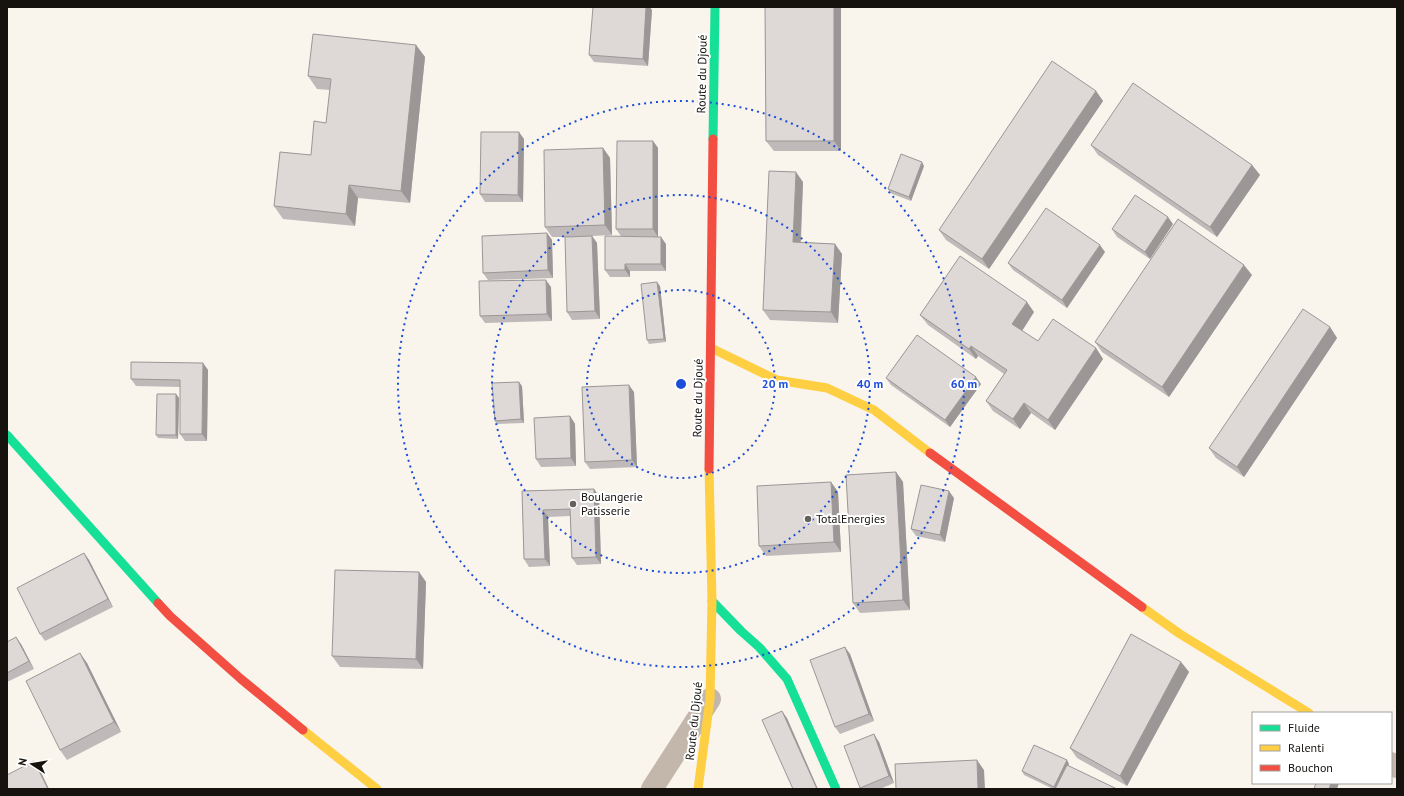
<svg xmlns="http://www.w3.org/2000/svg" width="1404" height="796" font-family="'PT Sans',sans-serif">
<rect width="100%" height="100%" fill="#f9f4ec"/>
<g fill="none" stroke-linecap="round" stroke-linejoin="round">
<path stroke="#c3b7ab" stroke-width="22" d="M 1391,763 L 1397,767
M 652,789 L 710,699"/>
<path stroke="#16e098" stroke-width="9" d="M 713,139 L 715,7
M 7,435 L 158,603
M 712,601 L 741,631 L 759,647 L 787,679 L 836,789"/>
<path stroke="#ffcf43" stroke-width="9" d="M 711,348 L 777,380 L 827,388 L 874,410 L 930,453
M 1142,607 L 1180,634 L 1309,713
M 303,730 L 377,789
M 698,789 L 710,699 L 712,601 L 709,469"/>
<path stroke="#f24e42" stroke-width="9" d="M 930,453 L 1142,607
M 709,469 L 713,139
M 158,603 L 170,616 L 241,679 L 303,730"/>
</g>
<path fill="#bfbab9" d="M 765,7 L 841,151 L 774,151 L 766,141 Z
M 652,10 L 648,66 L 594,62 L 589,55 Z
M 416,45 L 425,57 L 410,203 L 358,198 L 355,226 L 283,219 L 274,206 L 311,155 L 326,123 L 330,90 L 317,89 L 308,76 Z
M 1096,91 L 1103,101 L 989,269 L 946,240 L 939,230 Z
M 524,139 L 523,202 L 485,202 L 480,194 Z
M 653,141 L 658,148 L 658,237 L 621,236 L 616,229 Z
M 1091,145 L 1252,165 L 1260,175 L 1217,237 L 1098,155 Z
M 603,148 L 610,158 L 612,235 L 592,236 L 597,243 L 600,319 L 572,320 L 567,312 L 573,237 L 552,237 L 545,227 Z
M 924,166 L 911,201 L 890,193 L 888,189 Z
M 803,182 L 801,242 L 835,244 L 842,254 L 838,323 L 770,320 L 763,310 Z
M 1173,224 L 1150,259 L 1117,237 L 1112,229 Z
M 547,233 L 552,240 L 553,278 L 488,280 L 483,273 Z
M 666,244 L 666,271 L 630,271 L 630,277 L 610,277 L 605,270 Z
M 1105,252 L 1067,308 L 1013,270 L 1008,263 Z
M 1252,275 L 1169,397 L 1102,352 L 1095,342 Z
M 660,286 L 666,342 L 649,344 L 647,340 Z
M 551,287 L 552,321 L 485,323 L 480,316 Z
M 1034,312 L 1022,331 L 1038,341 L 1096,348 L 1103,359 L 1055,430 L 1031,413 L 1020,429 L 993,411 L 986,401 L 1004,374 L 978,356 L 976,359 L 928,325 L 920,315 Z
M 1330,327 L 1337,338 L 1244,477 L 1216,458 L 1209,448 Z
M 203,363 L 208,370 L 207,441 L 185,441 L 180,434 L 180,387 L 136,386 L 131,379 Z
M 886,378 L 981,384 L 950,427 L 891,385 Z
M 522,386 L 524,423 L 497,424 L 495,421 Z
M 634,392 L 637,467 L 590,469 L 585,462 Z
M 176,394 L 179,398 L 178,439 L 158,438 L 156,435 Z
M 570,416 L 575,424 L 576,466 L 541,467 L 536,459 Z
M 896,472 L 903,482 L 910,610 L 860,613 L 853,603 Z
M 831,482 L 838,492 L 841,552 L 766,556 L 759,546 Z
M 594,489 L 599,496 L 601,564 L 577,565 L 572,558 L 570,516 L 548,517 L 550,566 L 529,567 L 524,559 L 522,491 Z
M 954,498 L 945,542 L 916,536 L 911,529 Z
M 84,553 L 89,560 L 113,607 L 45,641 L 40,634 Z
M 419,572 L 426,582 L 423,669 L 340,667 L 332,656 Z
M 7,642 L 21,644 L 34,669 L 7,682 Z
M 850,654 L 874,721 L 840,734 L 835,727 Z
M 1181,662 L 1189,672 L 1127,786 L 1077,758 L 1070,748 Z
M 87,663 L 121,732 L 67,760 L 60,750 Z
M 879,742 L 894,783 L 880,789 L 861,789 L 860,788 Z
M 1069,764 L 1068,766 L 1117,789 L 1053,789 L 1024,775 L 1022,771 Z"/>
<path fill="#9b9796" d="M 646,7 L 650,7 L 652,10 L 648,66 L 643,59 Z
M 834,7 L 841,7 L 841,151 L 834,141 Z
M 416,45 L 425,57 L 410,203 L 401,191 Z
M 1096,91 L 1103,101 L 989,269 L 982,259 Z
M 519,132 L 524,139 L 523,202 L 518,195 Z
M 653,141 L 658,148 L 658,237 L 653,229 Z
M 603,148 L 610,158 L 612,235 L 605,225 Z
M 922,162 L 924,166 L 911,201 L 909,197 Z
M 1252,165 L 1260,175 L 1217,237 L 1210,227 Z
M 796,172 L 803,182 L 800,252 L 793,242 Z
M 349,185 L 358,198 L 355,226 L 346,214 Z
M 1168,217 L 1173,224 L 1150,259 L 1145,252 Z
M 547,233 L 552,240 L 553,278 L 548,270 Z
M 592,236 L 597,243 L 600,319 L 595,311 Z
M 661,237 L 666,244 L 666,271 L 661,264 Z
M 835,244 L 842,254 L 838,323 L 831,312 Z
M 1100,245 L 1105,252 L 1067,308 L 1062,300 Z
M 625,264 L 630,271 L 630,277 L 625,270 Z
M 1244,265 L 1252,275 L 1169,397 L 1162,387 Z
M 546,280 L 551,287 L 552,321 L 547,314 Z
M 657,282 L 660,286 L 666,342 L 664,339 Z
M 1027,302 L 1034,312 L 1020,334 L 1012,324 Z
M 1330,327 L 1337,338 L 1244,477 L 1237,467 Z
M 971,346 L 978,356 L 976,359 L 969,349 Z
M 1096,348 L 1103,359 L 1055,430 L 1048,420 Z
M 203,363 L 208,370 L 207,441 L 202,434 Z
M 976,377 L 981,384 L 950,427 L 945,420 Z
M 519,382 L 522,386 L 524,423 L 521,419 Z
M 629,385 L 634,392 L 637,467 L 632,460 Z
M 176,394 L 179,398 L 178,439 L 176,435 Z
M 1024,403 L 1031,413 L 1020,429 L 1013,419 Z
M 570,416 L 575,424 L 576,466 L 571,458 Z
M 896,472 L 903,482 L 910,610 L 903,600 Z
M 831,482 L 838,492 L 841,552 L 834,542 Z
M 594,489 L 599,496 L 601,564 L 596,557 Z
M 949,491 L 954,498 L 945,542 L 940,535 Z
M 543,510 L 548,517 L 550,566 L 545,559 Z
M 84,553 L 89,560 L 113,607 L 108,599 Z
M 419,572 L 426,582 L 423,669 L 416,659 Z
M 16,637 L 21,644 L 34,669 L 29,661 Z
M 845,647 L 850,654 L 874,721 L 869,714 Z
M 80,653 L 87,663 L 121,732 L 114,722 Z
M 1181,662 L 1189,672 L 1127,786 L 1120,776 Z
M 782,711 L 787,718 L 818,789 L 817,789 Z
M 874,734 L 879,742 L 894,783 L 889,776 Z
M 977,760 L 984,770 L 985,789 L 978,789 Z
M 1067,760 L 1069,764 L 1057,789 L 1055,789 L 1054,787 Z
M 34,761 L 39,768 L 49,789 L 48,789 Z
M 1331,783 L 1339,783 L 1337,789 L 1329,789 Z"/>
<path fill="#ded8d7" stroke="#9b9796" d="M 593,7 L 646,7 L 643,59 L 589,55 Z
M 765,7 L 834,7 L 834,141 L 766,141 Z
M 313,34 L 416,45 L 401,191 L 349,185 L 346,214 L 274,206 L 280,152 L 311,155 L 314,121 L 326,123 L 331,79 L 308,76 Z
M 1052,61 L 1096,91 L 982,259 L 939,230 Z
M 1133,83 L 1252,165 L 1210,227 L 1091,145 Z
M 481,132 L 519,132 L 518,195 L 480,194 Z
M 617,141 L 653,141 L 653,229 L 616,229 Z
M 603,148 L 605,225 L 545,227 L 544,150 Z
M 901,154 L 922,162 L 909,197 L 888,189 Z
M 769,171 L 796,172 L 793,242 L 835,244 L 831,312 L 763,310 Z
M 1135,195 L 1168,217 L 1145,252 L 1112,229 Z
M 1046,208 L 1100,245 L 1062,300 L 1008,263 Z
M 1178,219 L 1244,265 L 1162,387 L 1095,342 Z
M 547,233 L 548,270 L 483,273 L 482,236 Z
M 592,236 L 595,311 L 567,312 L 565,237 Z
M 605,236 L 661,237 L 661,264 L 625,264 L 625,270 L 605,270 Z
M 960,256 L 1027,302 L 1012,324 L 1038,341 L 1053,319 L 1096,348 L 1048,420 L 1024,403 L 1013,419 L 986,401 L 1007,370 L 971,346 L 969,349 L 920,315 Z
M 546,280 L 547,314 L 480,316 L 479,281 Z
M 657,282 L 664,339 L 647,340 L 641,284 Z
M 1303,309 L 1330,327 L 1237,467 L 1209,448 Z
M 917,335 L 976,377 L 945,420 L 886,378 Z
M 131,362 L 203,363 L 202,434 L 180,434 L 180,380 L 131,379 Z
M 519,382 L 521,419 L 495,421 L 492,383 Z
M 629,385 L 632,460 L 585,462 L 582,387 Z
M 157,394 L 176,394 L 176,435 L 156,435 Z
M 570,416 L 571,458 L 536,459 L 534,418 Z
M 896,472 L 903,600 L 853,603 L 846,475 Z
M 831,482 L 834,542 L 759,546 L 757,486 Z
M 921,485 L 949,491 L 940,535 L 911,529 Z
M 594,489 L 596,557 L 572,558 L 570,509 L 543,510 L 545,559 L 524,559 L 522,491 Z
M 84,553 L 108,599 L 40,634 L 17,588 Z
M 335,570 L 419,572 L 416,659 L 332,656 Z
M 1131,634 L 1181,662 L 1120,776 L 1070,748 Z
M 16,637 L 29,661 L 7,673 L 7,642 Z
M 845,647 L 869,714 L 835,727 L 810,660 Z
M 80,653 L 114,722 L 60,750 L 26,681 Z
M 782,711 L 817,789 L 793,789 L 762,720 Z
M 874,734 L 889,776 L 860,788 L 844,746 Z
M 1034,745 L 1067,760 L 1054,787 L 1022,771 Z
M 977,760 L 978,789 L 896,789 L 895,764 Z
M 34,761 L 48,789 L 7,789 L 7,775 Z
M 1067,765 L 1117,789 L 1055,789 Z
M 1316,783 L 1331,783 L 1329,789 L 1314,789 Z"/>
<g fill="none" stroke="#1d4ed8" stroke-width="2" stroke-dasharray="2 4">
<circle cx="681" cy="384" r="94"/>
<circle cx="681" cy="384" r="189"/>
<circle cx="681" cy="384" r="283"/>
</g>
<g fill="#65625c" stroke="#fff" stroke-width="1.5">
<circle cx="573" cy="504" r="4"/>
<circle cx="808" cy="519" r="4"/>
</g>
<g text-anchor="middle" stroke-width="4" stroke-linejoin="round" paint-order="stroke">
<g font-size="12" fill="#16130f" stroke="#fff">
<text transform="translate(702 74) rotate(-89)" y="4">Route du Djoué</text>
<text transform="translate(698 398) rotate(-89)" y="4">Route du Djoué</text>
<text transform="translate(694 721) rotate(-84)" y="4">Route du Djoué</text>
</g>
<g font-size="12" fill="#16130f" stroke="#fff" text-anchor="start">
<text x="581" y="501">Boulangerie<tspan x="581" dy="14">Patisserie</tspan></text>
<text x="816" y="523">TotalEnergies</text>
</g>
</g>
<circle cx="681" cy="384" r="6" fill="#1d4ed8" stroke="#fff" stroke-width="2"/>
<g font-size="12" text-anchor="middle" font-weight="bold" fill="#1d4ed8" stroke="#fff" stroke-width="4" stroke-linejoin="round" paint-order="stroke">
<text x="775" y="388">20 m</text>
<text x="870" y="388">40 m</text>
<text x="964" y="388">60 m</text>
</g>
<rect width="1404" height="796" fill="none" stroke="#16130f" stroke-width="16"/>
<rect x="1252" y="712" width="140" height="72" fill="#ffffff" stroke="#a2a19f"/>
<rect x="1260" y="725" width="20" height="6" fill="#16e098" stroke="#a2a19f"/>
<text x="1288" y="732" font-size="12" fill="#16130f">Fluide</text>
<rect x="1260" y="745" width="20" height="6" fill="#ffcf43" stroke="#a2a19f"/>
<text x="1288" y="752" font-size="12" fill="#16130f">Ralenti</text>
<rect x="1260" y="765" width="20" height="6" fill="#f24e42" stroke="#a2a19f"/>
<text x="1288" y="772" font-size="12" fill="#16130f">Bouchon</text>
<g transform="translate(32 764) rotate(282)" stroke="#ffffff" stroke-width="3" paint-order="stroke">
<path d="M0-3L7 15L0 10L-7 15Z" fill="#16130f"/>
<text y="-6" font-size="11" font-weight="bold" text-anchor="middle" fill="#16130f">N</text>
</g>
</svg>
